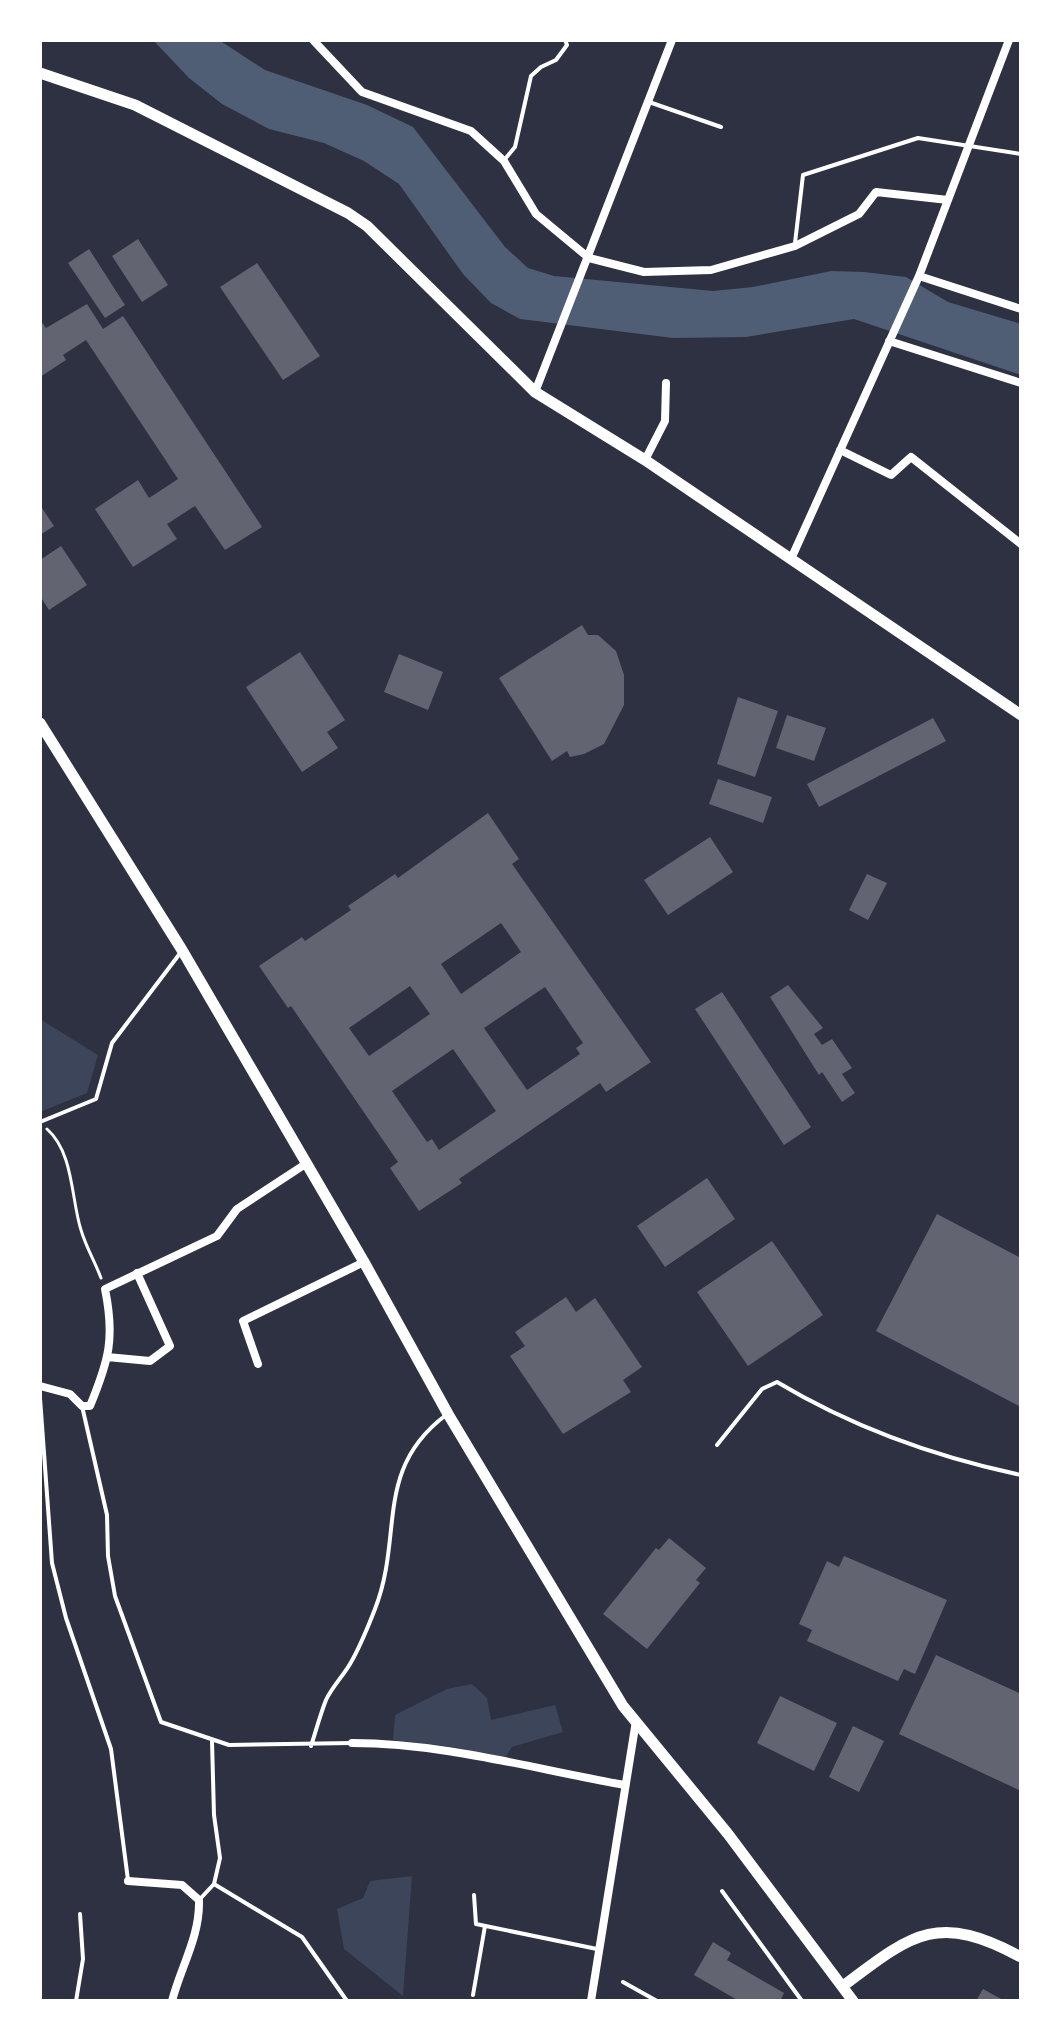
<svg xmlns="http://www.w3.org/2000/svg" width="1061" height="2041" font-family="'PT Sans',sans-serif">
<rect width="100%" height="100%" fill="#2d3142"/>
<path fill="#3c4559" d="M 40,1019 L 98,1055 L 87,1093 L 40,1112 Z
M 472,1684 L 487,1698 L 491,1720 L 555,1705 L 563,1732 L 512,1747 L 504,1759 L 446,1746 L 393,1740 L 395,1715 L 447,1689 Z
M 412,1876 L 403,1996 L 344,1949 L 337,1909 L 363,1898 L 370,1881 Z"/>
<path fill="#4f5d75" d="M 153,40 L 219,40 L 265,70 L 367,105 L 413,127 L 505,247 L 528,268 L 554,276 L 713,291 L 753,287 L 831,271 L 864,272 L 906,277 L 948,302 L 1021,324 L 1021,375 L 854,319 L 746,337 L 673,338 L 520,319 L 491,303 L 463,274 L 399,184 L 364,161 L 324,143 L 269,129 L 222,104 L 189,78 Z"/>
<path fill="#626471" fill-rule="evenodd" d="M 138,239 L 168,285 L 142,302 L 112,256 Z
M 89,249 L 125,305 L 105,318 L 68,263 Z
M 257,263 L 320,356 L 283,380 L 220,287 Z
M 87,304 L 103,329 L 123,316 L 262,527 L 225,550 L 195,506 L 167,524 L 177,539 L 133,567 L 95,509 L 138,480 L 149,498 L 178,479 L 86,340 L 63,355 L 66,360 L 40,377 L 40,320 L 46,328 Z
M 40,505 L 54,526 L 40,535 Z
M 61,546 L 87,585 L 49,610 L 40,596 L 40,560 Z
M 582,625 L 588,635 L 598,635 L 616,651 L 624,675 L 624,705 L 604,744 L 584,754 L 570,757 L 567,751 L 552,761 L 499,678 Z
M 300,652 L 345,720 L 327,732 L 338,748 L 302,772 L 246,687 Z
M 399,654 L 443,672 L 428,710 L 384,692 Z
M 738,697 L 778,711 L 755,777 L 717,764 Z
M 787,715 L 826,728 L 814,761 L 776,748 Z
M 933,718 L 946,741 L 819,807 L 807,784 Z
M 718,779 L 772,797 L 763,823 L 709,804 Z
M 488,813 L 519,859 L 512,864 L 651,1062 L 606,1092 L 600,1083 L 459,1179 L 462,1183 L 419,1211 L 390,1168 L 398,1162 L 291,1006 L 288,1008 L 259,966 L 302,937 L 305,941 L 351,910 L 348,906 L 395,874 L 398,878 ZM 501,923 L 521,952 L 461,994 L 441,964 ZM 410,986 L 430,1014 L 369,1056 L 349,1028 ZM 545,987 L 583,1043 L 576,1048 L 580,1054 L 527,1090 L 484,1028 ZM 453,1049 L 496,1111 L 439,1150 L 432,1139 L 427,1142 L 392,1091 Z
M 710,837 L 733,872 L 668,915 L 644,880 Z
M 867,874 L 887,883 L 868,920 L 849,910 Z
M 788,985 L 823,1028 L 814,1034 L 822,1045 L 832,1039 L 852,1068 L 842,1074 L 855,1093 L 842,1102 L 822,1072 L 819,1075 L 770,997 Z
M 722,992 L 811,1127 L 784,1145 L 695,1009 Z
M 707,1178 L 735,1219 L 665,1267 L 637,1226 Z
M 937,1214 L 1021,1258 L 1021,1407 L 876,1331 Z
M 772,1241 L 823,1315 L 748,1366 L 697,1292 Z
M 566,1297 L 576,1312 L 595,1298 L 642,1367 L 623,1380 L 631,1392 L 563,1434 L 510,1356 L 525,1346 L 515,1332 Z
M 669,1538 L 706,1568 L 696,1580 L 700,1583 L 647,1649 L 603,1614 L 656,1548 L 659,1550 Z
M 844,1556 L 947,1600 L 915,1674 L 904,1669 L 898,1681 L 807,1641 L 812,1630 L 799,1624 L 827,1561 L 839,1567 Z
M 936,1655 L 1021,1694 L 1021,1791 L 899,1734 Z
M 780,1696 L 837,1723 L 814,1771 L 757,1743 Z
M 853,1726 L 884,1741 L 859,1792 L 829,1777 Z
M 713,1942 L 731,1953 L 727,1960 L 784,1993 L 781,1999 L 784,2001 L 739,2001 L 694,1975 Z
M 983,1989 L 1005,2001 L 976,2001 Z"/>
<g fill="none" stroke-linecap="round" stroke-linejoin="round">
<path stroke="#fff" stroke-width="3" d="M 47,1129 C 74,1153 71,1199 81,1230 C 86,1247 95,1262 101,1278"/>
<path stroke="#fff" stroke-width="4" d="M 649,102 L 721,127
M 505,159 L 515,147 L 531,76 L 541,67 L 556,60 L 567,45 L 565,40
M 795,243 L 803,175 L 918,138 L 1021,154
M 40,1122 L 96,1099 L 112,1043 L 181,952
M 40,1398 L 52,1563 L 66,1618 L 111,1749 L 128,1880
M 82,1406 L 107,1515 L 108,1556 L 115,1596 L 161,1722 L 229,1745 L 351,1743
M 717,1445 L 762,1389 L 777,1382 C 852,1427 936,1457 1021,1475
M 311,1746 C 316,1731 320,1715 326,1700 C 332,1687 343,1676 350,1664 C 360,1647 368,1627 375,1609 C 404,1535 373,1470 446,1415
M 214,1884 L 302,1937 L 347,2001
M 722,1891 L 802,2001
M 474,1895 L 476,1924 L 597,1949
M 200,1899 L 214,1884 L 220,1858 L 214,1815 L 212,1741
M 623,1982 L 657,2001
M 473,1995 L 485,1926
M 76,2001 L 83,1959 L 80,1914"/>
<path stroke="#fff" stroke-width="8" d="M 313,40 L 362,92 L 471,131 L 504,161 L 536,214 L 589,258 L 644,272 L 711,270 L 795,246 L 859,214 L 876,192 L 948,200
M 919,276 L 1021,309
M 889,341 L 1021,383
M 535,392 L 672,40
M 840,450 L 891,475 L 911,457 L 1021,544
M 645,460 L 665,421 L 666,383
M 791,559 L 919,276 L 1009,40
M 107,1357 L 150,1361 L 170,1346 L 137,1273
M 258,1364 L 243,1321 L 364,1262
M 40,1386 L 70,1394 L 82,1406 L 90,1406 C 109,1360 115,1338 105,1289 L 217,1236 L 237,1209 L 307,1163
M 352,1743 C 444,1743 534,1769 625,1785
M 128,1881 L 182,1885 L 199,1900 C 200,1937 181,1966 172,2001
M 591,2001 L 636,1721"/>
<path stroke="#fff" stroke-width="11" d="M 40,73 L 135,105 L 348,213 L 367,226 L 535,392 L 645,460 L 1021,715
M 40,723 L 182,950 L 364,1262 L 448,1414 L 623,1706 L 728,1834 L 853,2001
M 843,1986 C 913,1933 938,1912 1021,1957"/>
</g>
<rect width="1061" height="2041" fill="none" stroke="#ffffff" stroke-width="84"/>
</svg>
